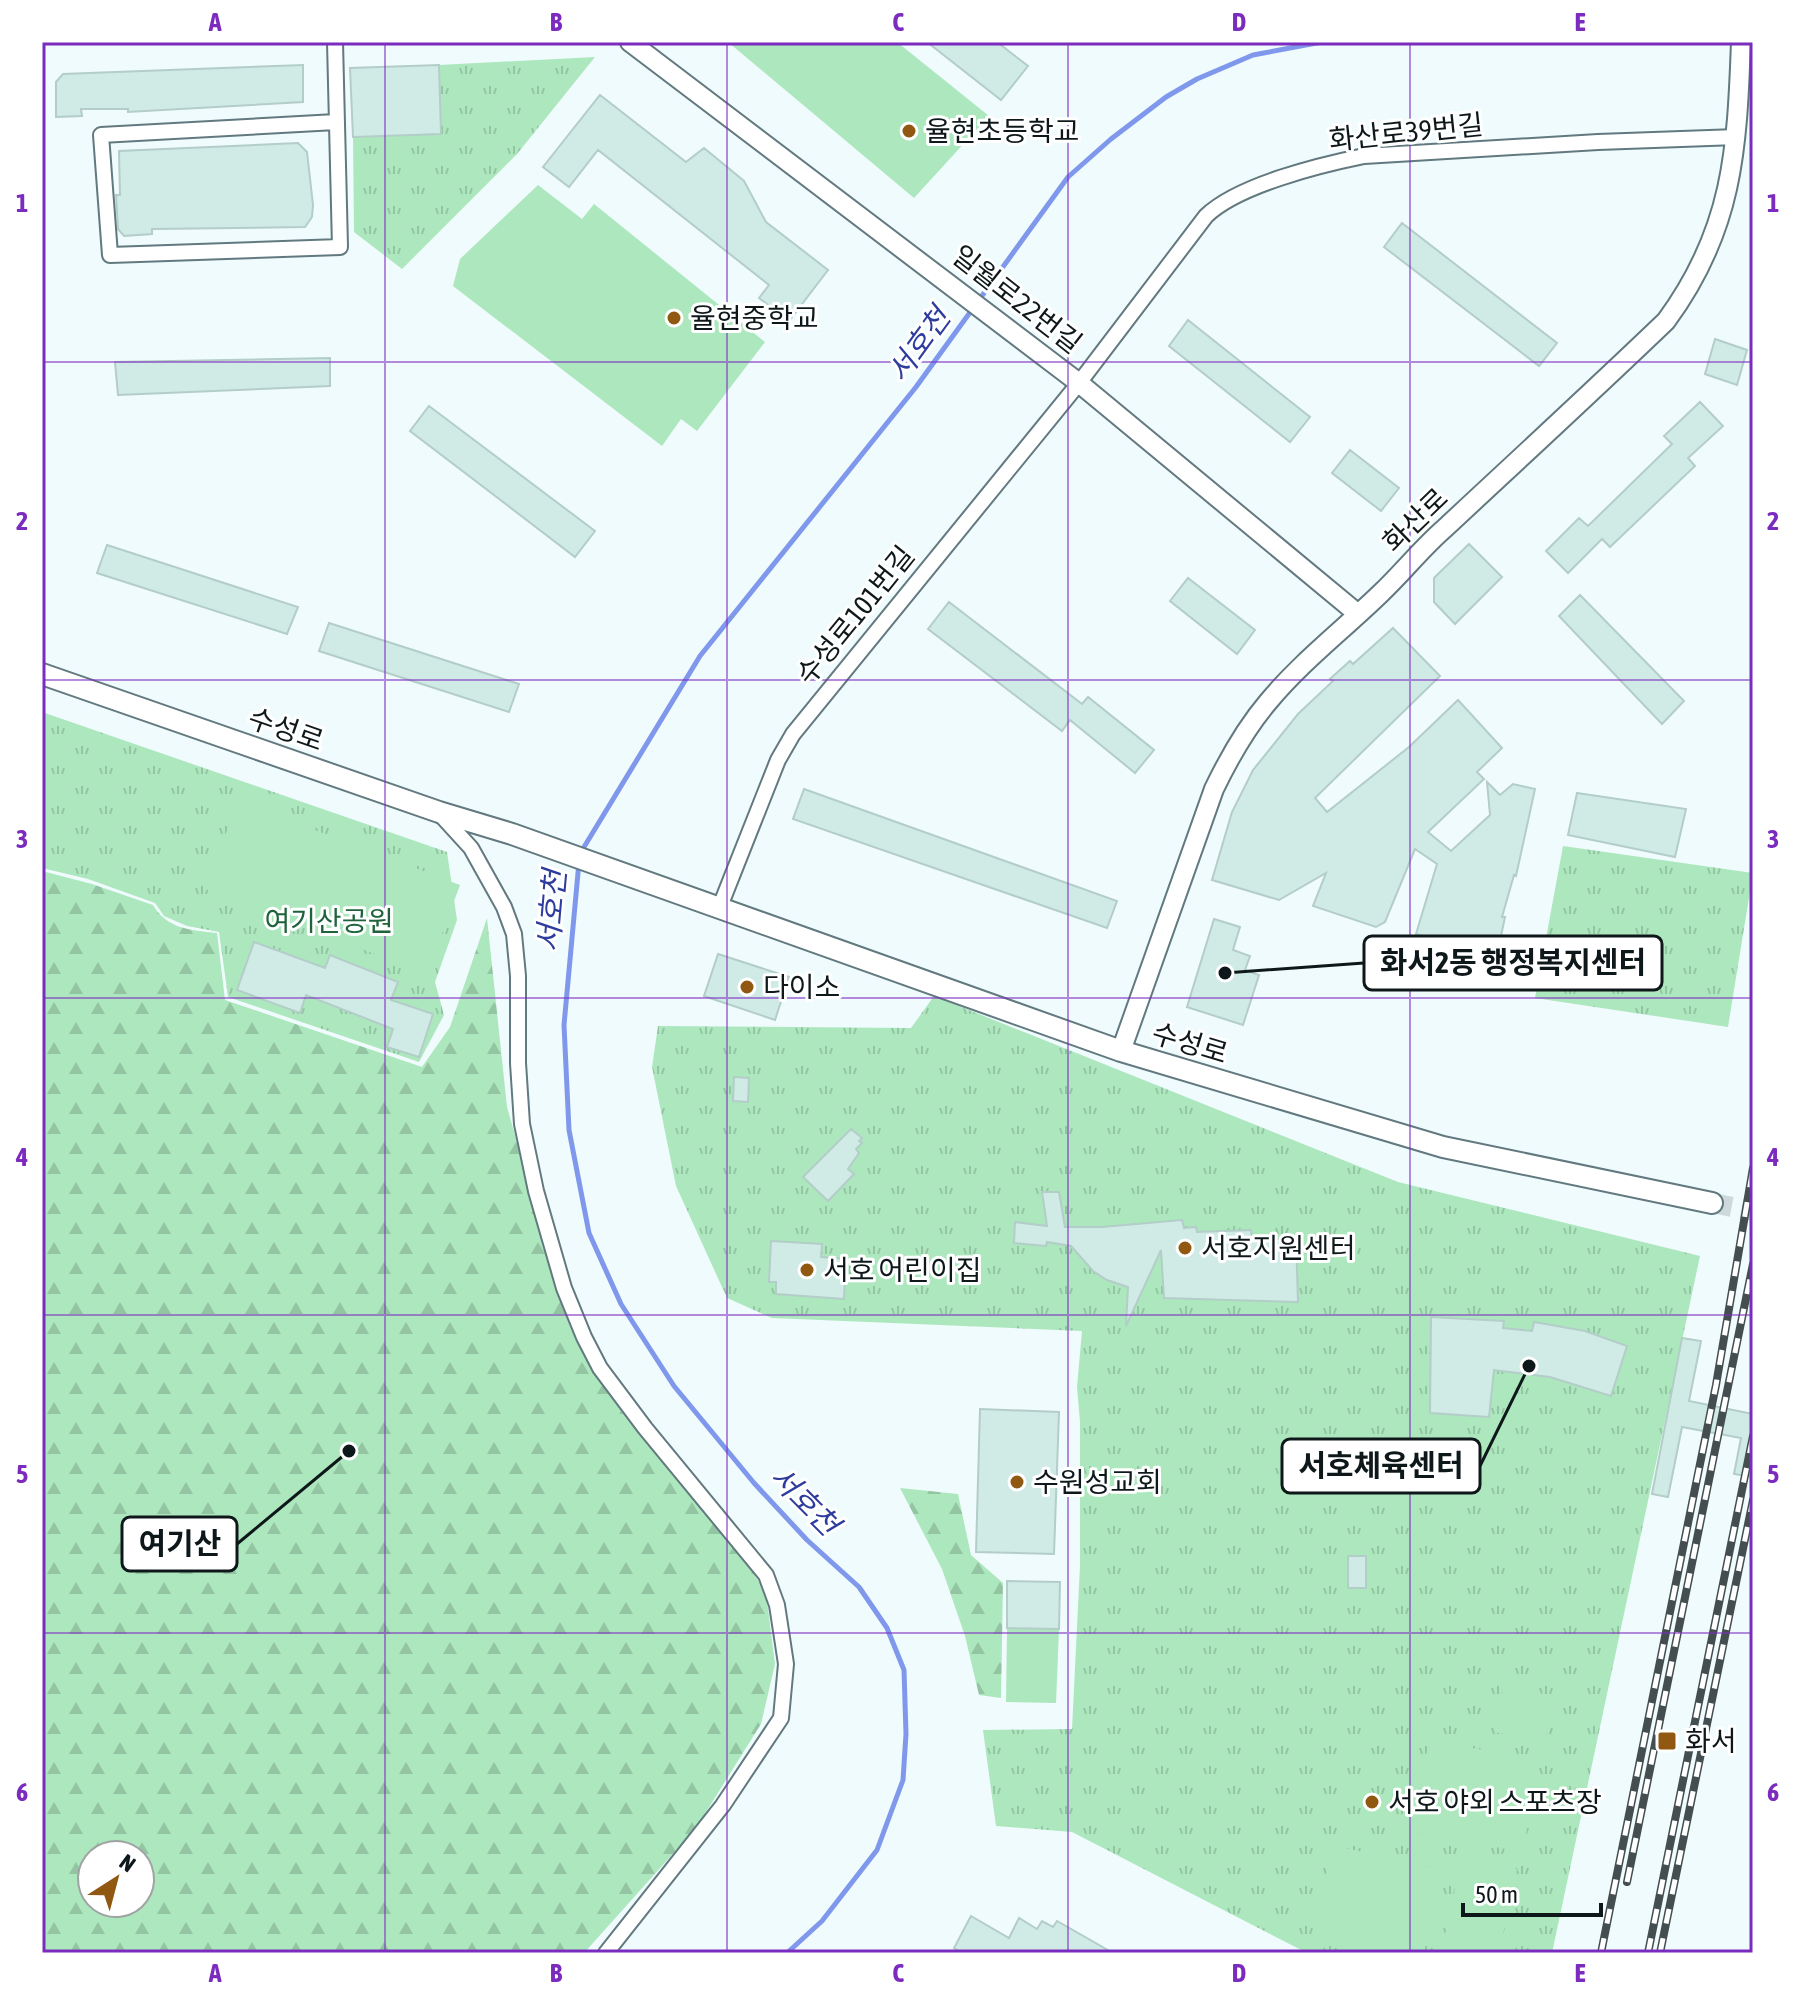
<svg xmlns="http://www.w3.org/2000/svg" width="1795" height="1995" font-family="'Asap Condensed','Noto Sans KR',sans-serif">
<defs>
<pattern id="forest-firs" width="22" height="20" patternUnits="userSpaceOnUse" patternTransform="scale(2)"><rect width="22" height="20" fill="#ade7be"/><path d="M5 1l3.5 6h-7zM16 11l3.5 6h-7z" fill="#94c5a3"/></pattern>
<pattern id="park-tufts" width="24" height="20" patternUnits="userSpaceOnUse" patternTransform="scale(2)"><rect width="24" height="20" fill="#ade7be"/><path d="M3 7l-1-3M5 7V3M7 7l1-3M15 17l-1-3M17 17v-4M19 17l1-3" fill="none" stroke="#94c5a3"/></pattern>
</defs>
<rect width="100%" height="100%" fill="#f0fbfd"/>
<path fill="url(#forest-firs)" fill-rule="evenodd" d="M 42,871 L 92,884 L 153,905 C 167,929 190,930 217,933 L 225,1000 L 422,1067 L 450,1027 L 487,918 L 507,1107 L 568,1321 L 621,1411 L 743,1557 L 766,1593 L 775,1664 L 761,1724 L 696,1828 L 584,1953 L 42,1953 ZM 92,1855 L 140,1855 L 140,1903 L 92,1903 Z
M 900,1488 L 958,1494 L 971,1555 L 1003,1583 L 1001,1698 L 979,1695 L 965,1636 L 942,1569 Z"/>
<path fill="url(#park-tufts)" d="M 595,57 L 517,154 L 402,269 L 354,232 L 353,137 L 441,134 L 439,65 Z
M 42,712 L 447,852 L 457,920 L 435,982 L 444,1015 L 419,1062 L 228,997 L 219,932 L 187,926 L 164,916 L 155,903 L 88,879 L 42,868 Z
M 1563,846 L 1753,873 L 1728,1027 L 1535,998 Z
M 934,996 L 1398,1182 L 1700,1256 L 1552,1953 L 1307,1953 L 1072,1832 L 996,1826 L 983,1730 L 1072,1729 L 1080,1566 L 1080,1422 L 1077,1387 L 1082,1331 L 772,1318 L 727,1298 L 676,1186 L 652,1067 L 658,1026 L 911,1028 Z"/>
<path fill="#ade7be" d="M 728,42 L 897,42 L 989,116 L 914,198 Z
M 538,185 L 582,219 L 594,204 L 765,342 L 697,431 L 681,419 L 662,446 L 453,286 L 460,259 Z
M 238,801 L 460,885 L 427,974 L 205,889 Z
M 1007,1628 L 1059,1629 L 1056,1703 L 1006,1702 Z
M 1503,1686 L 1554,1696 L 1545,1742 L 1494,1732 Z
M 1429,1740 L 1539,1760 L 1523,1852 L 1412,1832 Z
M 1332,1845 L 1442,1870 L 1424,1953 L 1372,1953 L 1312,1940 Z
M 1462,1857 L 1517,1869 L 1499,1953 L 1441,1953 Z"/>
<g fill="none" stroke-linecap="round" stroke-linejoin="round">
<path stroke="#8098ec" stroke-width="5" d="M 581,852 L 700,656 L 916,387 L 1068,177 L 1111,139 L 1166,97 L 1197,79 L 1253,55 L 1322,42
M 579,862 L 564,1025 L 569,1130 L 589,1233 L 621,1304 L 674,1386 L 754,1483 L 807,1540 L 859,1587 L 887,1628 L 904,1670 L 906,1734 L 903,1780 L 877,1850 L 822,1921 L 787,1953"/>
</g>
<path fill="#d0ebe6" stroke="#b3cdc8" stroke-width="2" d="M 927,42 L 997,42 L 1028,66 L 1001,100 Z
M 303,65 L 303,102 L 128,112 L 128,109 L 81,109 L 82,116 L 56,117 L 56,82 L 63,74 Z
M 439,65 L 441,134 L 353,137 L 350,68 Z
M 600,95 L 686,162 L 704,148 L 744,181 L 766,222 L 828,270 L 789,321 L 759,298 L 769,285 L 598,150 L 569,187 L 543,167 Z
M 298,143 L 307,152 L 313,205 L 312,217 L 305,227 L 152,229 L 152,234 L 124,236 L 118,229 L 116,195 L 120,195 L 119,151 Z
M 1402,223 L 1557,343 L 1539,366 L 1384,247 Z
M 1188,320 L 1310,417 L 1290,442 L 1169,346 Z
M 1715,339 L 1747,350 L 1737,385 L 1705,374 Z
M 330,358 L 330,386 L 118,395 L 115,362 Z
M 1700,402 L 1723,426 L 1688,458 L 1695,466 L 1610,547 L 1602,539 L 1568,573 L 1546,551 L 1579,518 L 1588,526 L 1672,444 L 1664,436 Z
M 429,406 L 595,531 L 575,557 L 410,431 Z
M 1350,450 L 1399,488 L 1381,511 L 1332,473 Z
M 1469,544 L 1502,577 L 1455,624 L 1434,602 L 1434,578 Z
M 107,545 L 298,607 L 287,634 L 97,573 Z
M 1188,578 L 1255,630 L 1237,654 L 1170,601 Z
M 1580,595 L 1684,701 L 1662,724 L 1559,616 Z
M 949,602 L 1082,704 L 1088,697 L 1154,750 L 1135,773 L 1070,720 L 1062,731 L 928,629 Z
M 329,623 L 519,684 L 509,712 L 319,651 Z
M 1393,628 L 1440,676 L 1315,798 L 1327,812 L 1409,747 L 1458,700 L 1502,748 L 1477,772 L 1484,779 L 1428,832 L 1451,851 L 1490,815 L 1487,782 L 1500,795 L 1513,784 L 1535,789 L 1516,876 L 1514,875 L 1502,917 L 1505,917 L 1499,946 L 1484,953 L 1416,934 L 1437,864 L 1415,849 L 1385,922 L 1376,927 L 1313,906 L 1326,873 L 1279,900 L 1212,880 L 1232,812 L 1253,770 L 1298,714 L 1333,681 L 1330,679 L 1350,661 L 1353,664 Z
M 804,789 L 1117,901 L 1107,928 L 793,819 Z
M 1577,793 L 1686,809 L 1675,857 L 1568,835 Z
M 1214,919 L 1240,927 L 1233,950 L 1250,956 L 1245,970 L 1259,975 L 1243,1025 L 1187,1007 Z
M 254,942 L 325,968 L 330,955 L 398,982 L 391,1000 L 433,1014 L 419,1057 L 387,1047 L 393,1029 L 306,995 L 300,1013 L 237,990 Z
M 718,954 L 789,977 L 775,1020 L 704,996 Z
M 734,1077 L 749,1078 L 748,1102 L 733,1101 Z
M 851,1129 L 862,1138 L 859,1141 L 862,1143 L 856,1149 L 859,1153 L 848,1169 L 854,1174 L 828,1201 L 803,1177 Z
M 1042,1192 L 1059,1192 L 1065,1227 L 1102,1227 L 1182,1220 L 1184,1228 L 1196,1227 L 1197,1232 L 1251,1230 L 1252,1239 L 1296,1239 L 1298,1302 L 1164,1298 L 1161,1250 L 1126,1326 L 1128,1287 L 1107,1280 L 1093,1271 L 1071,1246 L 1047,1242 L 1046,1246 L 1014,1243 L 1015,1222 L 1047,1226 Z
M 771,1241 L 822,1244 L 821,1257 L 846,1259 L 844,1299 L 776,1294 L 776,1282 L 769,1282 Z
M 1431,1317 L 1504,1321 L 1503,1328 L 1532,1331 L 1534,1322 L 1585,1331 L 1627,1346 L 1611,1396 L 1550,1377 L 1494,1370 L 1489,1417 L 1430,1413 Z
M 1682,1338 L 1701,1341 L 1689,1401 L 1753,1414 L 1753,1477 L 1734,1474 L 1741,1438 L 1682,1427 L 1668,1497 L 1652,1494 Z
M 980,1409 L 1059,1412 L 1054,1554 L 976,1552 Z
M 1348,1556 L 1366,1556 L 1366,1588 L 1348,1588 Z
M 1007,1581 L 1060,1582 L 1059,1629 L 1007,1628 Z
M 971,1916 L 1009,1938 L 1019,1918 L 1037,1929 L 1042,1921 L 1053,1927 L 1057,1921 L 1113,1953 L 963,1953 L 954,1948 Z"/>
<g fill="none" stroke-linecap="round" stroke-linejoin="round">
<path stroke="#ced9db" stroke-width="20" stroke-dasharray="20 10" stroke-linecap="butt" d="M 1712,1203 L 1753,1211"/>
<g stroke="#61797f" stroke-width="18">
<path id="minor" d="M 335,42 L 340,247 L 110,255 L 101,135 L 336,122
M 439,813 L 471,848 L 504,907 L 514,934 L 518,976 L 518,1063 L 522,1124 L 536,1191 L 564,1288 L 584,1337 L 600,1368 L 645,1428 L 766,1575 L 777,1605 L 781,1631 L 786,1664 L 781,1718 L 723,1805 L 606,1953
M 719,909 L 778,760 L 793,734 L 1079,383 L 1206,216 C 1238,185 1320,165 1364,156 L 1598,142 L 1737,137"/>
</g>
<g stroke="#61797f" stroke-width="22">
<path id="tertiary" d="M 630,42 L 1079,383 L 1358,614
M 1121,1051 L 1214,789 C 1229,758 1245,729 1268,702 C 1301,662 1344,629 1381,593 C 1403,572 1422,548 1445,528 C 1519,459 1593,391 1666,321 C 1733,230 1737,151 1741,42"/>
</g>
<g stroke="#61797f" stroke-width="24">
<path id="secondary" d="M 42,674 L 439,812 L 512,834 L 1121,1051 L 1443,1147 L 1712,1203"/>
</g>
<use href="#minor" stroke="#fff" stroke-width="14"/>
<use href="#tertiary" stroke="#fff" stroke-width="18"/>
<use href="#secondary" stroke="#fff" stroke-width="20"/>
<g stroke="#444e50" stroke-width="8">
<path id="rail" d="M 1627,1882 L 1753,1264
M 1601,1953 L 1716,1385 L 1753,1168
M 1648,1953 L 1753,1436
M 1660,1953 L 1753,1500"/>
</g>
<use href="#rail" stroke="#fff" stroke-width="5" stroke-dasharray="15" stroke-linecap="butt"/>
</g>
<path fill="none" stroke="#7b2cbf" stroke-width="2" stroke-opacity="0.55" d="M 385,42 L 385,1953M 727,42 L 727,1953M 1068,42 L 1068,1953M 1410,42 L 1410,1953M 42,362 L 1753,362M 42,680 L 1753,680M 42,998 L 1753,998M 42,1315 L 1753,1315M 42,1633 L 1753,1633"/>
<g fill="#905811" stroke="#fff" stroke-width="3">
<circle cx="909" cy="131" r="8"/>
<circle cx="674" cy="318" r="8"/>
<circle cx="747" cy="987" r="8"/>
<circle cx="1185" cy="1248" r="8"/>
<circle cx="807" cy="1270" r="8"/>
<circle cx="1017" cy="1482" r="8"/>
<rect x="1657" y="1731" width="20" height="20" rx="4"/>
<circle cx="1372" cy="1802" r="8"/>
</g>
<g text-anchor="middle" stroke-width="6" stroke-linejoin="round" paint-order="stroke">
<g font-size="28" fill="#0e181a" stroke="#fff" text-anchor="start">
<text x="925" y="141">율현초등학교</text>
<text x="690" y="328">율현중학교</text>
<text x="763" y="997">다이소</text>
<text x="1201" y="1258">서호지원센터</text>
<text x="823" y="1280">서호 어린이집</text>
<text x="1033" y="1492">수원성교회</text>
<text x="1685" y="1751">화서</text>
<text x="1388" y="1812">서호 야외 스포츠장</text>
</g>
<g font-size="28" fill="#0e181a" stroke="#fff">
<text transform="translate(1406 132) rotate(-6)" y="10">화산로39번길</text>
<text transform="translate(1017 299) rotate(38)" y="10">일월로22번길</text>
<text transform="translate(1415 520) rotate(-44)" y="10">화산로</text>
<text transform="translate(855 615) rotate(-51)" y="10">수성로101번길</text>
<text transform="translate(286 729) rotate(19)" y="10">수성로</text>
<text transform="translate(1190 1043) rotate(17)" y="10">수성로</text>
</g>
<g font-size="28" fill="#1f633b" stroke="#fff">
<text x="329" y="931">여기산공원</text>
</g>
<g font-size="30" font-style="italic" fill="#2d3c9d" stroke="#fff">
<text transform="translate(919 345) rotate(-54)" y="10">서호천</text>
<text transform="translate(552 911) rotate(-85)" y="10">서호천</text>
<text transform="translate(804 1501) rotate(45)" y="10">서호천</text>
</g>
</g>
<path fill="none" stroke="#0e181a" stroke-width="3" d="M1225 973L1364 963M1529 1366L1480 1466M349 1451L237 1544"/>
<g fill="#0e181a" stroke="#fff" stroke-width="3">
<circle cx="1225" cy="973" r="8"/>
<circle cx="1529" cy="1366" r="8"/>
<circle cx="349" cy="1451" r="8"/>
</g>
<g fill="#fff" stroke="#0e181a" stroke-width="3">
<rect x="1364" y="936" width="298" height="54" rx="8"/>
<rect x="1282" y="1439" width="198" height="54" rx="8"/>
<rect x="122" y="1517" width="115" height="54" rx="8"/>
</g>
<g font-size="30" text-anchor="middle" font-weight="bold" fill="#0e181a">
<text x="1513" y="973">화서2동 행정복지센터</text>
<text x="1381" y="1476">서호체육센터</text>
<text x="180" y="1554">여기산</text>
</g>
<rect width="1795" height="1995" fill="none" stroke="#ffffff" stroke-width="88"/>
<g transform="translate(116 1879) rotate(36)"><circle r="38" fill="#ffffff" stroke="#9fa3a3" stroke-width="2"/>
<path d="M0-6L14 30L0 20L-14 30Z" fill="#905811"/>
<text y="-12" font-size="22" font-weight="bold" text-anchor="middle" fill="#0e181a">N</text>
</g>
<path d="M1463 1903v12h138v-12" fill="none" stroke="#0e181a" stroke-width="4"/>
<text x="1475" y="1903" font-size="24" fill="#0e181a" stroke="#ffffff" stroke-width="6" paint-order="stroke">50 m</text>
<rect x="44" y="44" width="1707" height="1907" fill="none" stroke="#7b2cbf" stroke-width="3"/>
<g font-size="26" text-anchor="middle" font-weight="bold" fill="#7b2cbf">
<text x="215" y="31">A</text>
<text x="556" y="31">B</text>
<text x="898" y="31">C</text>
<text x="1239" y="31">D</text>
<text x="1580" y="31">E</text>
<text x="22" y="212">1</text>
<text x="1773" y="212">1</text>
<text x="22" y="530">2</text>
<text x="1773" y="530">2</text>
<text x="22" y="848">3</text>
<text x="1773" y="848">3</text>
<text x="22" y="1166">4</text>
<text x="1773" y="1166">4</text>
<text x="22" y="1483">5</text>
<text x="1773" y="1483">5</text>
<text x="22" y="1801">6</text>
<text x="1773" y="1801">6</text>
<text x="215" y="1982">A</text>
<text x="556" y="1982">B</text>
<text x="898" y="1982">C</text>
<text x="1239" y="1982">D</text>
<text x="1580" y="1982">E</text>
</g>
</svg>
